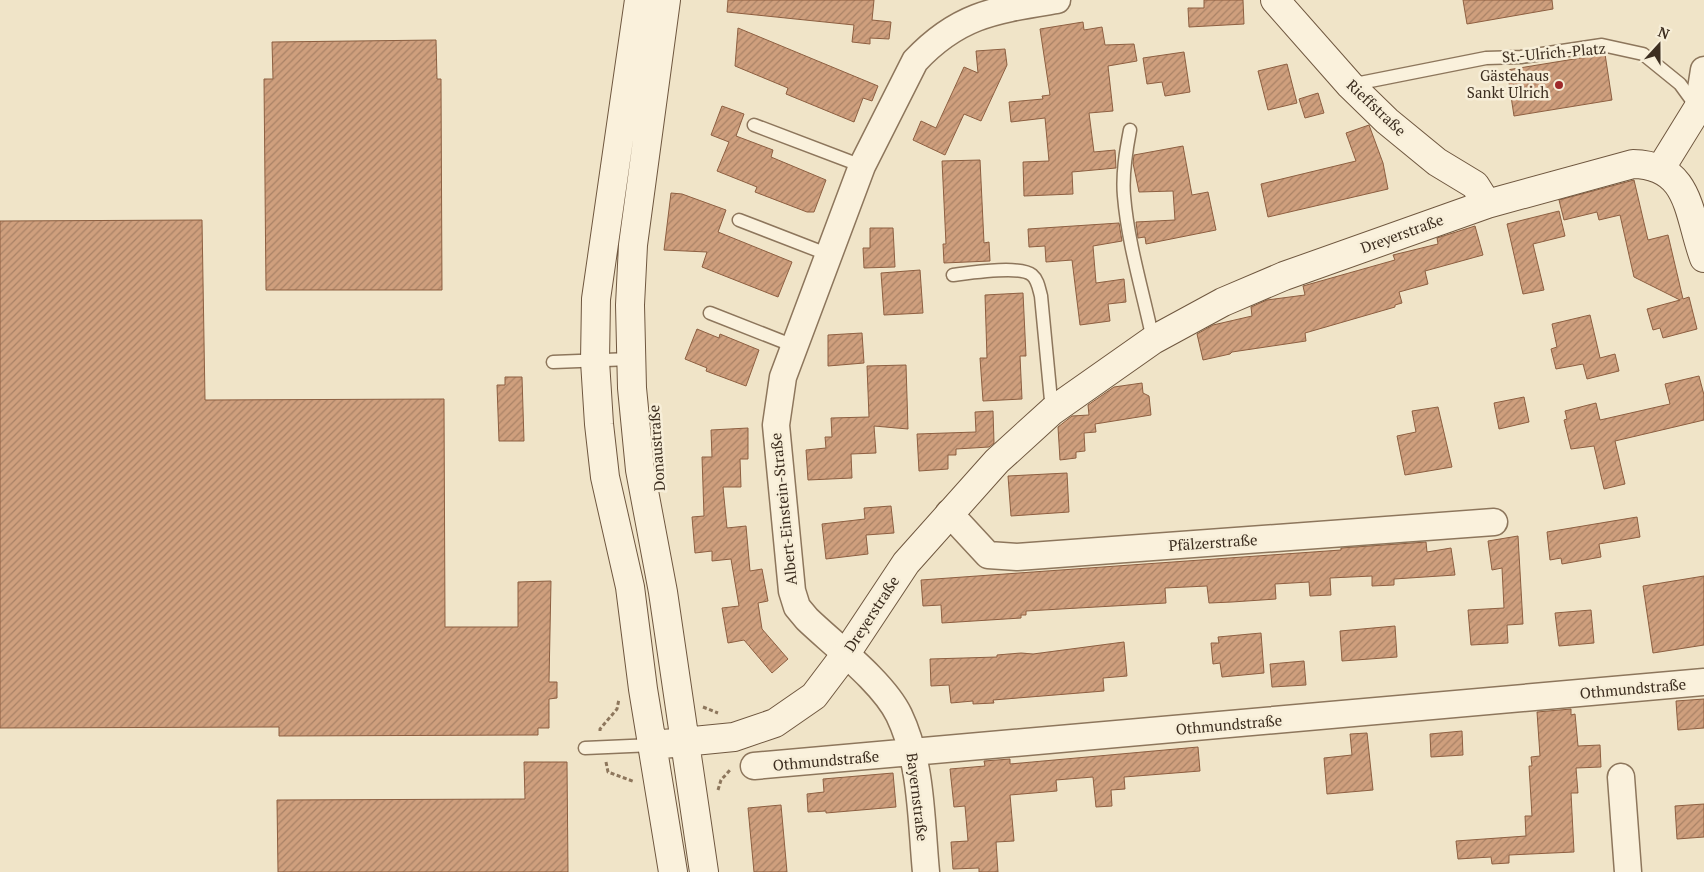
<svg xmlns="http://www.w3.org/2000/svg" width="1704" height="872" font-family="'PT Serif',serif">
<defs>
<pattern id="building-hatch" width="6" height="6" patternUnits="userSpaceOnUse" patternTransform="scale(1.25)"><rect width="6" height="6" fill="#cf9f7d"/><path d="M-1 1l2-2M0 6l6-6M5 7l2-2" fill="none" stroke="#a98266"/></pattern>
</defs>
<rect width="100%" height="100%" fill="#f0e4c8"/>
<path fill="url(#building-hatch)" stroke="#8d5f41" d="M 728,0 L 874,0 L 872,20 L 891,22 L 889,39 L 870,38 L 870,44 L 852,42 L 854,25 L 727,12 Z
M 1204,0 L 1243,0 L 1244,24 L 1189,27 L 1188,8 L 1204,8 Z
M 1463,0 L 1552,0 L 1553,9 L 1467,24 Z
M 1083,22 L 1084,30 L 1102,27 L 1105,45 L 1134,44 L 1137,61 L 1108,66 L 1113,111 L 1089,113 L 1094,152 L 1115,150 L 1116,168 L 1072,172 L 1073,194 L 1024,196 L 1023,162 L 1049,161 L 1045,118 L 1011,122 L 1009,102 L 1043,99 L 1042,96 L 1050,95 L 1040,29 Z
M 738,28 L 878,86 L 872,101 L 863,98 L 854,122 L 786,94 L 788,88 L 735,66 Z
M 436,40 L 437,79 L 441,79 L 442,290 L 266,290 L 264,79 L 273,79 L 272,42 Z
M 1005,49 L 1007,65 L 981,121 L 964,114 L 945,155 L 913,140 L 921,121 L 936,128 L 964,67 L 978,73 L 976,51 Z
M 1184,52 L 1190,92 L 1165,96 L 1162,82 L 1147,84 L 1143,58 Z
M 1605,54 L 1612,100 L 1514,116 L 1507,70 Z
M 1287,64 L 1297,103 L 1268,110 L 1258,71 Z
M 1318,93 L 1324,113 L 1305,118 L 1299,99 Z
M 722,106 L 744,114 L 736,136 L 773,150 L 771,157 L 826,180 L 814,212 L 807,212 L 755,192 L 757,187 L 717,171 L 729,142 L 711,135 Z
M 1369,125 L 1383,163 L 1388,189 L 1268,217 L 1261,184 L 1356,161 L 1346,133 Z
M 1183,146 L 1192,195 L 1208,192 L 1216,230 L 1146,244 L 1145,237 L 1138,238 L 1136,222 L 1175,220 L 1173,191 L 1139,192 L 1133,163 L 1134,155 Z
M 980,160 L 984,243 L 989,242 L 990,261 L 944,263 L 943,244 L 946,244 L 942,161 Z
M 1634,180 L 1648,240 L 1668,235 L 1683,299 L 1689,297 L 1697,329 L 1663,338 L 1660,328 L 1653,330 L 1647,309 L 1680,300 L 1634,277 L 1620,215 L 1599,220 L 1597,212 L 1564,220 L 1559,200 Z
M 671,193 L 682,194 L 726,210 L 718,232 L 792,262 L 778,297 L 702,267 L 707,252 L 664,250 Z
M 1559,211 L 1565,236 L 1533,244 L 1544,290 L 1523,294 L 1507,224 Z
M 202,220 L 205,400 L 444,399 L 445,627 L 518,627 L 518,582 L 551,581 L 549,682 L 557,682 L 557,698 L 549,699 L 549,728 L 538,728 L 538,735 L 279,736 L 279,727 L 0,728 L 0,221 Z
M 1119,223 L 1122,241 L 1093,246 L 1096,283 L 1124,279 L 1126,302 L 1108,304 L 1110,321 L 1080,325 L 1072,260 L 1046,262 L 1045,246 L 1029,247 L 1028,229 Z
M 1475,226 L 1483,255 L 1425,271 L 1428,284 L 1399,292 L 1402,303 L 1395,305 L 1395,307 L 1305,333 L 1306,341 L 1232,352 L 1230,354 L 1203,360 L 1197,334 L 1213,325 L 1252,316 L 1251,307 L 1267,300 L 1305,295 L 1303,286 L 1395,260 L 1393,255 L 1438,244 L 1437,238 Z
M 870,228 L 893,228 L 895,267 L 864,268 L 863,248 L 870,248 Z
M 920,270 L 923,313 L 884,315 L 881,273 Z
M 1023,293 L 1026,356 L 1020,356 L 1022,399 L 983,401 L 980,358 L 987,358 L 985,295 Z
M 1590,315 L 1600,358 L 1615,354 L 1619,371 L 1587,379 L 1583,364 L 1556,369 L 1551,349 L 1557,347 L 1552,324 Z
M 697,329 L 719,338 L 720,334 L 759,350 L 746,386 L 706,371 L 707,368 L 685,359 Z
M 862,333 L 864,363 L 828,366 L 828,335 Z
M 906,365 L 908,429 L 874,426 L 876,453 L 851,454 L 852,478 L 808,480 L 806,450 L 826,448 L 825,437 L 832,437 L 831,418 L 869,417 L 867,366 Z
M 1699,376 L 1704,395 L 1704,420 L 1615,441 L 1625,484 L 1604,489 L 1594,446 L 1571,449 L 1564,420 L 1567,419 L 1565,411 L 1596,403 L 1600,420 L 1670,404 L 1665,384 Z
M 505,377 L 522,377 L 524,441 L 499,441 L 497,385 L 505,385 Z
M 1142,383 L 1143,393 L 1149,396 L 1151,415 L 1095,424 L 1096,432 L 1084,433 L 1085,451 L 1076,452 L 1076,458 L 1060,460 L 1058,427 L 1072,416 L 1089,415 L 1088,405 L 1114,387 Z
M 1524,397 L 1529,422 L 1499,429 L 1494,403 Z
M 1438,407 L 1452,467 L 1405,475 L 1397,436 L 1416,432 L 1412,411 Z
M 993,411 L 994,443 L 989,447 L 956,449 L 956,455 L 948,455 L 948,469 L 919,471 L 917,434 L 976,432 L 975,412 Z
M 748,428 L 748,459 L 740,459 L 741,487 L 723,487 L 727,528 L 746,526 L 750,571 L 762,569 L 768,601 L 758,603 L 762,629 L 788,659 L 772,673 L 744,640 L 728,643 L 722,608 L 739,606 L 731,559 L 712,561 L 712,551 L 695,553 L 692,517 L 704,516 L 702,457 L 712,457 L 711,430 Z
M 1067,473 L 1069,512 L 1011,516 L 1008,476 Z
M 891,506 L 894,533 L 866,535 L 868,554 L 826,559 L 822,524 L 865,519 L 864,508 Z
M 1637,517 L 1640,537 L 1599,544 L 1601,557 L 1562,564 L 1561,558 L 1550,560 L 1547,532 Z
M 1518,536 L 1523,624 L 1507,625 L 1508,643 L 1471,645 L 1468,610 L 1504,608 L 1502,568 L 1492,570 L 1488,541 Z
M 1426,542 L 1427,552 L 1451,548 L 1455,575 L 1394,579 L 1394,585 L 1372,586 L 1372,576 L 1330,578 L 1331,595 L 1310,596 L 1309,582 L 1275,584 L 1276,599 L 1232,602 L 1209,603 L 1207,586 L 1165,588 L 1166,603 L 1026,611 L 1026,615 L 1021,615 L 1021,618 L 942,623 L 941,605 L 923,606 L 921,580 L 1341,550 L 1341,548 Z
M 1704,576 L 1704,645 L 1653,653 L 1643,586 Z
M 1591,610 L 1594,643 L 1559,646 L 1555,613 Z
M 1395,626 L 1397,657 L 1342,661 L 1340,631 Z
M 1261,633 L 1264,673 L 1222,677 L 1220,663 L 1213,664 L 1211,643 L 1219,643 L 1218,637 Z
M 1124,642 L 1127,676 L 1103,678 L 1104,691 L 993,700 L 994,703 L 973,704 L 973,701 L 951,703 L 949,685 L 931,686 L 930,659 L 997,657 L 997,655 L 1021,653 L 1033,654 Z
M 1304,661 L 1306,685 L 1272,687 L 1270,664 Z
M 1704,699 L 1704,728 L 1678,730 L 1676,701 Z
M 1571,709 L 1571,715 L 1575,714 L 1578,746 L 1600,745 L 1601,767 L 1576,768 L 1578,793 L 1571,793 L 1574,852 L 1509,855 L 1509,863 L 1492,864 L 1491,857 L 1458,859 L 1456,841 L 1526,836 L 1525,816 L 1532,816 L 1529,766 L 1532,766 L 1531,757 L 1540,756 L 1537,712 Z
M 1462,731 L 1463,755 L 1431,757 L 1430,734 Z
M 1367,733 L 1373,790 L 1327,794 L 1324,758 L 1352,755 L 1350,734 Z
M 1198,747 L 1200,771 L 1124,777 L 1125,789 L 1111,790 L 1112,806 L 1096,807 L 1093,777 L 1056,780 L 1057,791 L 1010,795 L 1014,841 L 996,842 L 998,872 L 979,872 L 979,868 L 953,869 L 951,842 L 968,841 L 965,806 L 954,807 L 950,769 L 985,766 L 984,761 L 1010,759 L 1010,764 Z
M 524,762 L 567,762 L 568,872 L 278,872 L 277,800 L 525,799 Z
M 893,773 L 896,807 L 826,813 L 826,811 L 808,812 L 807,794 L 824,792 L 823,779 Z
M 1704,804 L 1704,837 L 1677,839 L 1675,806 Z
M 781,805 L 787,872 L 754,872 L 748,808 Z"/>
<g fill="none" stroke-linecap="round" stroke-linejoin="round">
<g stroke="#8d765c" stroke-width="15">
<path id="lane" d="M 1350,85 L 1486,58 L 1521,57 L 1602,45 L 1643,54 L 1680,84 L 1696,106
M 754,125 L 862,166
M 1130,130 C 1126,151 1122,174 1124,196 C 1128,244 1143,292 1153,340
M 739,220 L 827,254
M 953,275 C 969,273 1020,265 1032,275 C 1038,280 1039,289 1041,296 L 1052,411
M 710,313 L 794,346
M 553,362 L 631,359
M 585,748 L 653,745"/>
</g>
<g stroke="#8d765c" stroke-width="29">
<path id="street" d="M 1698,108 L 1704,70
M 949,513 L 988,555 L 1017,557 L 1494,522
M 754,766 L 1704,682
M 1621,777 L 1628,872
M 926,872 C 921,820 922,763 899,715 C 883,682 834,645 807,619 L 797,607 L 792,591 L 776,425 L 783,377 L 862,166 L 915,61 C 959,14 996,10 1057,0"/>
</g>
<g stroke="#6f573f" stroke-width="30">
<path id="secondary" d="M 639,0 L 596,299 L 595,361 L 599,424 L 605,477 L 630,587 L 643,689 L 673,872
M 666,0 L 633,245 L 630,305 L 632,388 L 640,470 L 663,592 L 704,872
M 1275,0 L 1350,85 L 1387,121 L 1437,162 L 1475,185 L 1487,204
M 1661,168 L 1698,108 L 1704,105
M 653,745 L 734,737 L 775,723 L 814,696 L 845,655 L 906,563 L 997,461 L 1052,411 L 1153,340 L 1223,302 L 1284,276 L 1487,204 L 1633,164 C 1691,165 1688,215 1704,258"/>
</g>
<path stroke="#8d765c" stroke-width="3" stroke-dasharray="4 2.5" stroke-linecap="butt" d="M 703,707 L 718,713
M 600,731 L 600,729 L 617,709 L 619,699
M 606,762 L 608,772 L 635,782
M 718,790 L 721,780 L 731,769"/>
<use href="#lane" stroke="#faf1dc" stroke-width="12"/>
<use href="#street" stroke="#faf1dc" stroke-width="26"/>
<use href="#secondary" stroke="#faf1dc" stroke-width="28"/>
</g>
<circle fill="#9e2a2b" stroke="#f7eed8" stroke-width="2" cx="1559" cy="85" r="5"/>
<g text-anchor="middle" stroke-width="5" stroke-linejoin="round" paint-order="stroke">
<g font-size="15" fill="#3d2e20" stroke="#f7eed8">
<text transform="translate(1554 53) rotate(-5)" y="5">St.-Ulrich-Platz</text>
<text transform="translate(1376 108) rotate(43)" y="5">Rieffstraße</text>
<text transform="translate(1402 234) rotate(-20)" y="5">Dreyerstraße</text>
<text transform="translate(657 448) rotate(-94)" y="5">Donaustraße</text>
<text transform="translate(784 509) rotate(-96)" y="5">Albert-Einstein-Straße</text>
<text transform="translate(1213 543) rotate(-4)" y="5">Pfälzerstraße</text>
<text transform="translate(872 614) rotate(-57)" y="5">Dreyerstraße</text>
<text transform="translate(1633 689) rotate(-5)" y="5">Othmundstraße</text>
<text transform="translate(1229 725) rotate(-5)" y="5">Othmundstraße</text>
<text transform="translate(826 761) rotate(-5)" y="5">Othmundstraße</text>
<text transform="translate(917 797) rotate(83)" y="5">Bayernstraße</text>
</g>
<g font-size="15" fill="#3d2e20" stroke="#f7eed8" text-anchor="end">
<text x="1549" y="81">Gästehaus<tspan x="1549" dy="17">Sankt Ulrich</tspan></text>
</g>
</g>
<g transform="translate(1659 45) rotate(21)" stroke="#f7eed8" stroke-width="4" paint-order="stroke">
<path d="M0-4L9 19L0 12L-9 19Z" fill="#3d2e20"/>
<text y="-8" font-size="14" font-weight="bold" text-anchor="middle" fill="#3d2e20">N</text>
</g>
</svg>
